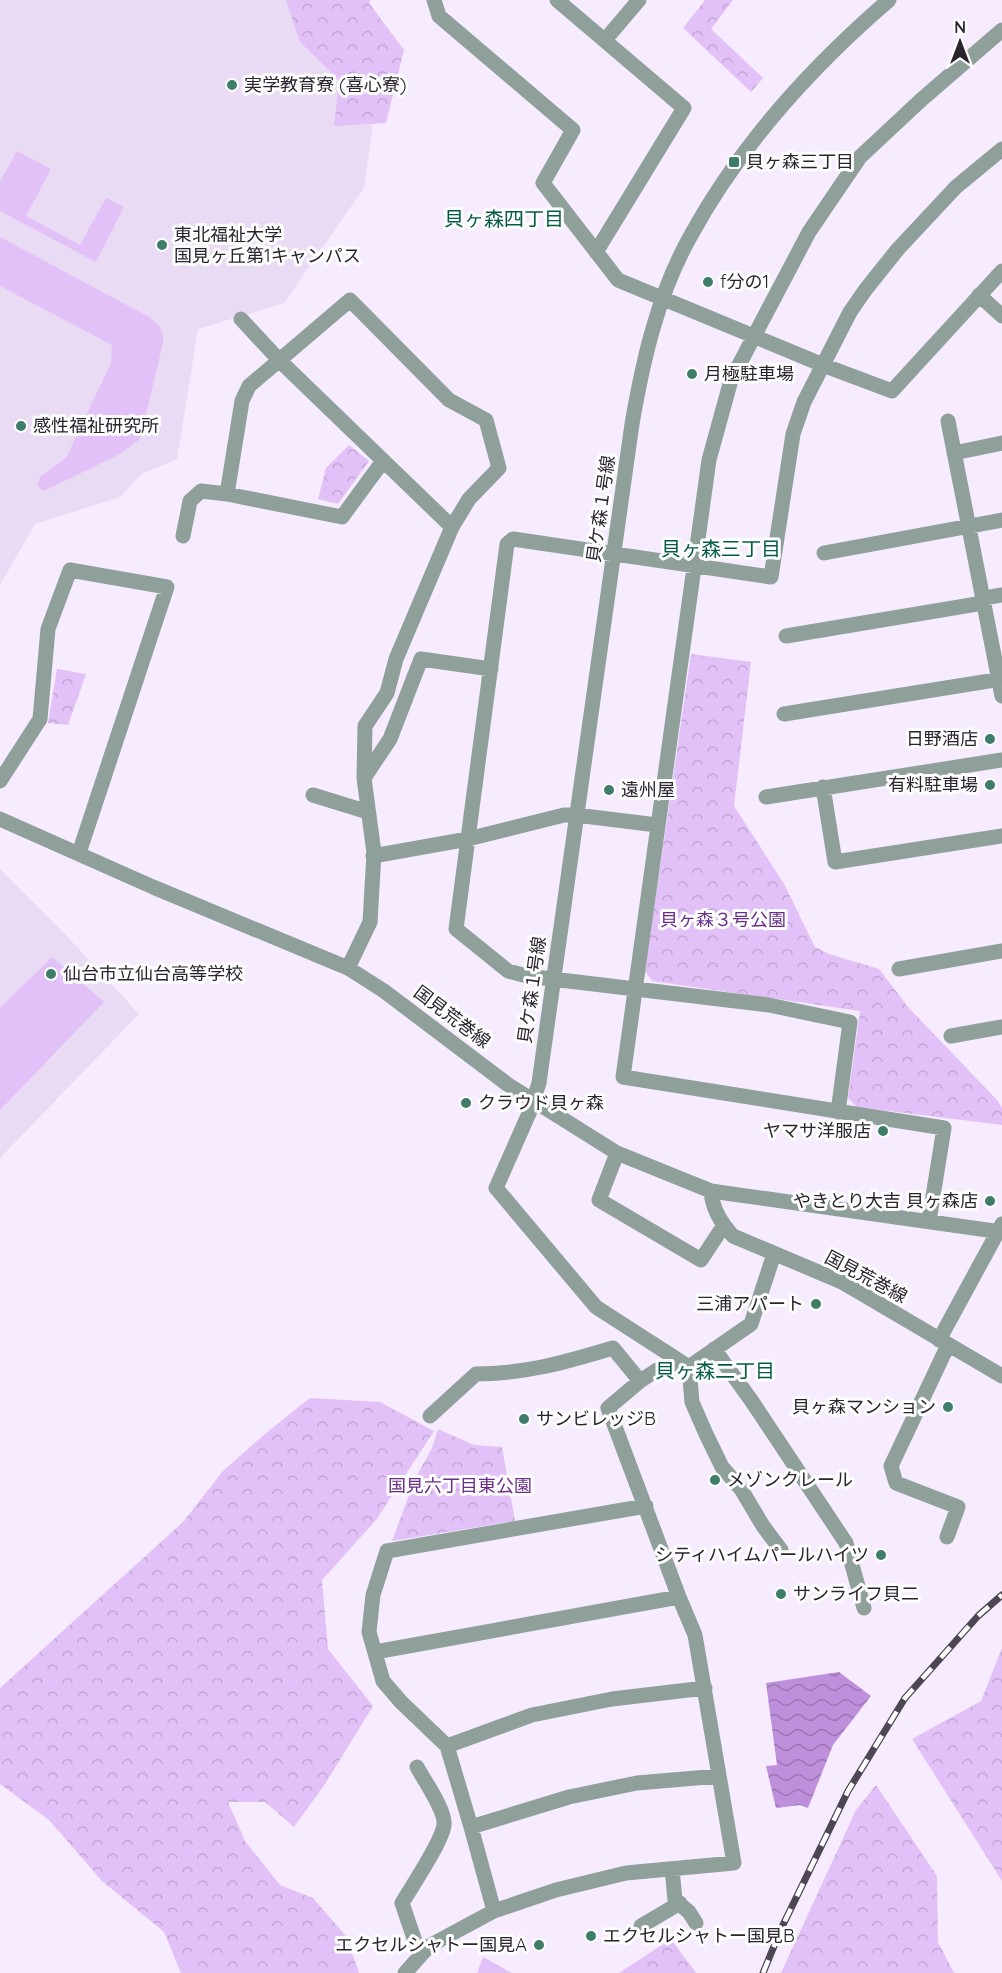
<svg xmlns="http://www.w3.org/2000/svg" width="1002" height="1973" font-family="Quicksand,'Noto Sans JP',sans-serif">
<defs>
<pattern id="forest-crowns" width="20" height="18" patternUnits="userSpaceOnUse" patternTransform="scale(1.5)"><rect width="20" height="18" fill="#e1c1f7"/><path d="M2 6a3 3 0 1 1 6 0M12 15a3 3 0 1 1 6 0" fill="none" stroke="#c1a6d4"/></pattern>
<pattern id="water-waves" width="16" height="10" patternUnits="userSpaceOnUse" patternTransform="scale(1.5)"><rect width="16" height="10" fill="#be90dc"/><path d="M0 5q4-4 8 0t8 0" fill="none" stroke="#9b75b3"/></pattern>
</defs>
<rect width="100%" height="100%" fill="#f7ebff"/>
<path fill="#e9dbf3" d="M 0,0 L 332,0 L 367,52 L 372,131 L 364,188 L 284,303 L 198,329 L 177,459 L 141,474 L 120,497 L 35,524 L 0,585 Z
M 0,869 L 65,934 L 139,1014 L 0,1158 Z"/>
<path fill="#e1c1f7" d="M 17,151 L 51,169 L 26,216 L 80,245 L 106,198 L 124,207 L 96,262 L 0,211 L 0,182 Z
M 0,237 L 149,317 C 159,325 164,330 163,343 L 140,439 L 120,454 L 44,491 L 37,486 L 40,477 L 66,458 L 111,363 L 112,345 L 0,286 Z
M 52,957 L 104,1002 L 0,1110 L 0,1008 Z"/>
<path fill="url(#forest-crowns)" d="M 286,0 L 370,0 L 369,3 L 404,50 L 386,123 L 334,126 L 339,80 L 300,42 Z
M 705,0 L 733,0 L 711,29 L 763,78 L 751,92 L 683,28 Z
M 349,445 L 369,461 L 338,504 L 318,499 L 326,468 Z
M 691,654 L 751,662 L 734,806 L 784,884 L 815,947 L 829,954 L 879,969 L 908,1007 L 998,1101 L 1002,1108 L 1002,1125 L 857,1107 L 848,1098 L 860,1011 L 652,981 L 645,971 Z
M 57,669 L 86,674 L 68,725 L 48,723 Z
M 310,1398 L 380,1402 L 434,1431 L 376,1520 L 322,1580 L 328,1649 L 373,1706 L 325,1784 L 294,1827 L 265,1802 L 228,1802 L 245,1841 L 280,1885 L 313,1898 L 346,1936 L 359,1973 L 181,1973 L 164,1932 L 102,1881 L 49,1820 L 0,1784 L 0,1688 L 183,1522 L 223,1471 L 266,1433 Z
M 438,1429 L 474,1445 L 502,1447 L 515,1521 L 392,1541 L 415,1479 L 432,1448 Z
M 1002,1648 L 1002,1881 L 912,1739 L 981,1701 Z
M 876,1785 L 937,1876 L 938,1942 L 954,1973 L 781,1973 L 856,1810 Z
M 671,1939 L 696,1973 L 619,1973 Z
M 483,1957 L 512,1973 L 477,1973 Z"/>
<path fill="url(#water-waves)" d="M 839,1672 L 871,1696 L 833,1745 L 808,1808 L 800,1805 L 776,1808 L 766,1766 L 777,1765 L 766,1683 Z"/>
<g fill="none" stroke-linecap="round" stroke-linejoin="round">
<path stroke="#8fa09a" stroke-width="15" d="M 434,0 L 439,16 L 573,130 L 543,183 L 618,280 L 828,367 L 892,391 L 1002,271
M 557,0 L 684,108 L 596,252
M 605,40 L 639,0
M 979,295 L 1002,316
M 241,319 L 280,361 L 452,527
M 948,421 L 1002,696
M 954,453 L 1002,443
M 227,494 L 242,401 L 249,386 L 350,300 L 449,400 L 486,420 L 499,468 L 469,499 L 452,527 L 396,659 L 387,693 L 365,726 L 364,778
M 183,536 L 190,501 L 201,491 L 227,494 L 342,517 L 383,461
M 824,553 L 1002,520
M 786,636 L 977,604 L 984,598 L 1002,595
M 784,714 L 1002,679
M 0,781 L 40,719 L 48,629 L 70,570 L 167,587 L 79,853
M 823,787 L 835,862 L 1002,836
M 313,795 L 368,812
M 766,797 L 1002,760
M 0,819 L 153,887 L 348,968 L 384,991 L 507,1084 L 617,1153 L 711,1191 L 1002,1232
M 373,856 L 468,839 L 564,815 L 576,815 L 657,825
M 348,968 L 370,922 L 374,853 L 364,778 L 390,739 L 421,659 L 491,669
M 899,969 L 1002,951
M 951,1036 L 1002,1027
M 838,1112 L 850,1022 L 769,1005 L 527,976 L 508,971 L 456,929 L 507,544 L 513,539 L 771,577 L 793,434 L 804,402 L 850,312 L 866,289 L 898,249 L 956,187 L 1002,149
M 617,1153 L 599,1200 L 701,1260 L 724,1225
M 711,1191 C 712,1208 721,1223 733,1236 L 842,1282 L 1002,1376
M 929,1221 L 944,1128 L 623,1077 L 709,460 L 731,380 L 809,232 L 860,157 L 921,100 L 1002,30
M 939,1340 L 1002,1224
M 714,1349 L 751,1400 L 846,1543 L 864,1608
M 430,1416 L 476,1374 C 525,1374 566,1362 613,1348 L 640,1381
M 947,1537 L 958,1507 L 896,1483 L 891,1466 L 948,1345
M 781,1550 L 763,1526 L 741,1489 L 722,1467 L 706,1434 L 692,1402 L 689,1367 L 596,1307 L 496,1188 L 530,1111 L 539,1083 L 632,424 C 643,360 658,294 690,237 C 740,145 810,68 889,0
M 375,1652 L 679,1597
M 447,1746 L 532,1715 L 612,1699 L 705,1688
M 417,1767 C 424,1780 446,1811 444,1825 C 442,1842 412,1886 402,1903 L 420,1956
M 471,1827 L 569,1797 L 637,1783 L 719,1776
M 672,1869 L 675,1900 L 689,1912 L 696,1923
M 494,1911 L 471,1827 L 447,1746 L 401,1702 L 383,1681 L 369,1632 L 373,1595 L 387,1551 L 646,1506
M 641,1926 L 680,1903
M 405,1973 L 429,1946 L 494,1911 L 556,1890 L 626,1873 L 734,1863 L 695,1635 L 679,1597 L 608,1408 L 640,1381 L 657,1370 L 689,1367 L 751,1324 L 774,1254"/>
<g stroke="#4e4753" stroke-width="7">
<path id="rail" d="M 763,1973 L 781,1929 L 848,1791 L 905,1698 L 978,1616 L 1002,1595"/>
</g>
<use href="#rail" stroke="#fdfdfd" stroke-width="4.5" stroke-dasharray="14" stroke-linecap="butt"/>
</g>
<g fill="#3e7d6a" stroke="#fdfdfd" stroke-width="2">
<circle cx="232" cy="85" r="6"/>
<rect x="728" y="156" width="12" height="12" rx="3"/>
<circle cx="162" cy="245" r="6"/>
<circle cx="708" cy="282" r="6"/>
<circle cx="692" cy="374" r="6"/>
<circle cx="21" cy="426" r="6"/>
<circle cx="990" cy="739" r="6"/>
<circle cx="990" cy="785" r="6"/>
<circle cx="609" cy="790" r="6"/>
<circle cx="51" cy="974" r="6"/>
<circle cx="466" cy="1103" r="6"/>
<circle cx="883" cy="1131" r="6"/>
<circle cx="990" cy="1201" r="6"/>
<circle cx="816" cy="1304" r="6"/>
<circle cx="948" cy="1407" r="6"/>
<circle cx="524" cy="1419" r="6"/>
<circle cx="715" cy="1480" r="6"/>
<circle cx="881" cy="1555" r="6"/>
<circle cx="781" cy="1594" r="6"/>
<circle cx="591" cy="1936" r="6"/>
<circle cx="539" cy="1945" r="6"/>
</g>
<g text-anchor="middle" stroke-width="6" stroke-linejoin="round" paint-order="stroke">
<g font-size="18" fill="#2b242f" stroke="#fdfdfd" text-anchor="start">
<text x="244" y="91">実学教育寮 (喜心寮)</text>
<text x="746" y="168">貝ヶ森三丁目</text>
<text x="174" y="241">東北福祉大学<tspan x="174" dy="21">国見ヶ丘第1キャンパス</tspan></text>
<text x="720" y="288">f分の1</text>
<text x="704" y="380">月極駐車場</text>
<text x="33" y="432">感性福祉研究所</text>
<text x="978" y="745" text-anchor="end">日野酒店</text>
<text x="978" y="791" text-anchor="end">有料駐車場</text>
<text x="621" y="796">遠州屋</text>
<text x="63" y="980">仙台市立仙台高等学校</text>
<text x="478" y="1109">クラウド貝ヶ森</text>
<text x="871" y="1137" text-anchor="end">ヤマサ洋服店</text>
<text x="978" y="1207" text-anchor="end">やきとり大吉 貝ヶ森店</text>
<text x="804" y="1310" text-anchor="end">三浦アパート</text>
<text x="936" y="1413" text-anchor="end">貝ヶ森マンション</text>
<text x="536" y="1425">サンビレッジB</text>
<text x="727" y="1486">メゾンクレール</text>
<text x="869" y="1561" text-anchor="end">シティハイムパールハイツ</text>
<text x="793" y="1600">サンライフ貝二</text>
<text x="603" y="1942">エクセルシャトー国見B</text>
<text x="527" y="1951" text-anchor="end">エクセルシャトー国見A</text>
</g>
<g font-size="18" fill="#2b242f" stroke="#fdfdfd">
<text transform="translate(601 509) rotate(-82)" y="6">貝ケ森１号線</text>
<text transform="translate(532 990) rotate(-82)" y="6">貝ケ森１号線</text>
<text transform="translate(452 1017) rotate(37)" y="6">国見荒巻線</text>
<text transform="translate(866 1277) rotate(28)" y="6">国見荒巻線</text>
</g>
<g font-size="18" fill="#682e88" stroke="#fdfdfd">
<text x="723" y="926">貝ヶ森３号公園</text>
<text x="460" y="1492">国見六丁目東公園</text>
</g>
<g font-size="20" fill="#055b47" stroke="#fdfdfd">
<text x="504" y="226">貝ヶ森四丁目</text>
<text x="721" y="556">貝ヶ森三丁目</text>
<text x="715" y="1378">貝ヶ森二丁目</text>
</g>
</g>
<g transform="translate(960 42)" stroke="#fdfdfd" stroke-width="4.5" paint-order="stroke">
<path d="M0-4.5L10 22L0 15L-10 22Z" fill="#2b242f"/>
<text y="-9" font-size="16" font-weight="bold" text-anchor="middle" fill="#2b242f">N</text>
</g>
</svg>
